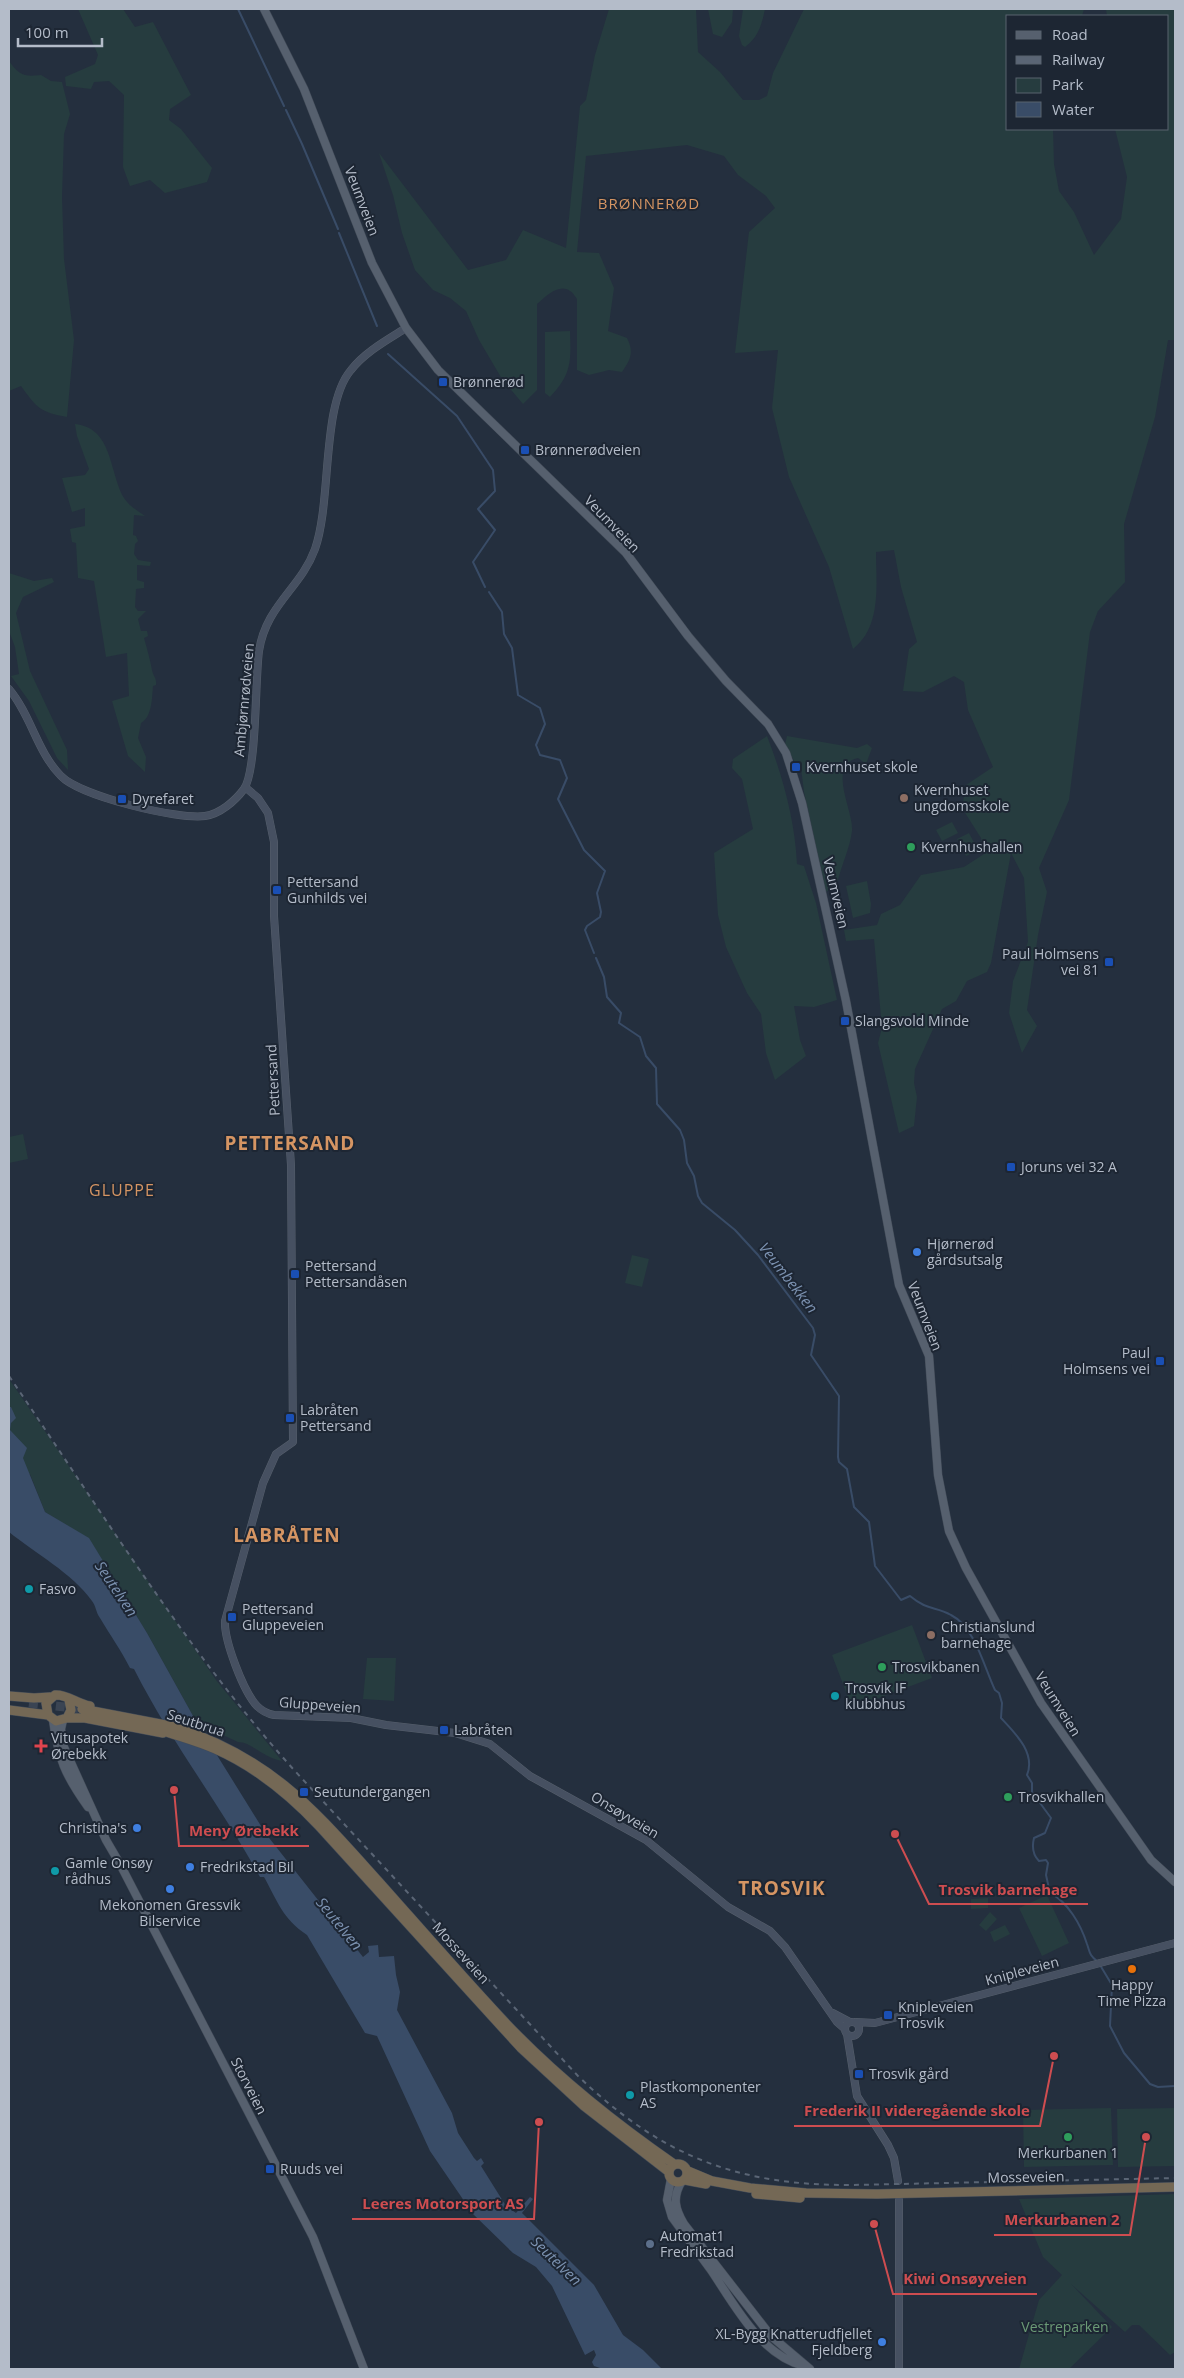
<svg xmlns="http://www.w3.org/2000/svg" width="1184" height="2378" font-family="'Open Sans',sans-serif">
<rect width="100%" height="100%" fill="#242f3e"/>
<path fill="#263c3f" d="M 78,9 L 123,9 L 135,27 L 153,22 L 191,95 L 170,109 L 169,120 L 181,129 L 212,168 L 207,182 L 165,193 L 150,180 L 130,186 L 123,167 L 124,95 L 109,81 L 94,82 L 91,89 L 66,86 L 65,77 L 95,64 L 98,55 Z
M 609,9 L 696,9 L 698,52 L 720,72 L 743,100 L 759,100 L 767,96 L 773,73 L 804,9 L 1084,9 L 1082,16 L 1008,16 L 1008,129 L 1053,129 L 1054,164 L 1059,191 L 1074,212 L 1094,255 L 1121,219 L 1127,177 L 1115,129 L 1168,129 L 1168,16 L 1107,16 L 1106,9 L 1175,9 L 1175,340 L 1168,340 L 1155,417 L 1124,524 L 1125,582 L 1098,611 L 1090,632 L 1069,800 L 1039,868 L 1047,892 L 1038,935 L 1027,1010 L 1037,1026 L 1022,1053 L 1009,1013 L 1013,981 L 1028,942 L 1024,878 L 1011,853 L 991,963 L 987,972 L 967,981 L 956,1001 L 942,1009 L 915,1069 L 914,1083 L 917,1097 L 914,1126 L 899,1133 L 878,1043 L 882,1028 L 874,939 L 846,941 L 844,930 L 877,925 L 881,914 L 900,905 L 921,875 L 964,867 L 984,854 L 981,838 L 962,808 L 966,785 L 993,767 L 968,710 L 964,682 L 954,676 L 923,692 L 903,691 L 909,649 L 917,642 L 901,587 L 894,550 L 876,552 C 876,584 882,627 853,649 L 829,567 L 789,477 L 772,408 L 778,350 L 735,353 L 749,232 L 775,208 L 766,196 L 738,175 L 724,156 L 687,145 L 586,156 L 577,252 L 599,253 L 614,288 L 608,331 L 627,338 C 634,352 631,359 622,372 L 609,370 L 589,375 L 577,370 L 577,299 C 565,278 549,293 537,304 L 537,390 L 523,404 L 502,379 L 479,340 L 466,311 L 450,298 L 433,290 L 415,270 L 402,233 L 393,195 L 379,153 L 468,270 L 506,260 L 523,230 L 566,248 L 580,106 L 586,100 L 595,55 Z
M 708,9 L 733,9 L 732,22 L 722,37 L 713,34 Z
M 743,9 L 765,9 C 762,24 758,38 745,47 L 742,45 L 739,36 Z
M 9,61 C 19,75 24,77 41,75 L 51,81 L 62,82 L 70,114 L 64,134 L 62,197 L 64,259 L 74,340 L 67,417 C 40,412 37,408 21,386 L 9,391 Z
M 570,331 C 571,361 572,374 550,397 L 545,393 L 545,332 Z
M 75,424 C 113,428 109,472 124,498 C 129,506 137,510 145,516 L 134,515 L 133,535 L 136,536 L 138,541 L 135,544 L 134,554 L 138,560 L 151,562 L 150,566 L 137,565 L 137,580 L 144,582 L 144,588 L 136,589 L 135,607 L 138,611 L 146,611 L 138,619 L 141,631 L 147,631 L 148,636 L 144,638 C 147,649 150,659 152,670 C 153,676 157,678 156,685 L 153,686 C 152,698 152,717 141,723 L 138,738 L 146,757 L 145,772 L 128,756 L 112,701 L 129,696 L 127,653 L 106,657 L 94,581 L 78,578 L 76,543 L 72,542 L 70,529 L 85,526 L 85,508 L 72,512 L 62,478 L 85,475 L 89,469 L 77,436 Z
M 9,573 L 34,581 L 52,578 L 54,582 L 23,597 L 16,613 L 30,671 L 67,750 L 68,770 L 57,758 L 29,701 L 11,676 L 19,674 L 15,647 L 9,631 Z
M 767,736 C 783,777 795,821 797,864 L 804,866 L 816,903 L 837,1000 L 814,1007 L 794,1006 L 800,1040 L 806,1056 L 775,1080 L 766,1053 L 761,1014 L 747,993 L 726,947 L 718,915 L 714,853 L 753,829 L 742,779 L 732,768 L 733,759 Z
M 787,736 L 857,748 L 867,744 L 872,748 L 866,764 L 858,758 C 826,765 854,811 852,831 C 850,848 841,866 837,884 L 826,892 L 804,792 L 801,768 L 794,761 L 785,744 Z
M 952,822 L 958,833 L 942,841 L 936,830 Z
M 969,833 L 978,850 L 966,856 L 957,839 Z
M 867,881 L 871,904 L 870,913 L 853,918 L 846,886 Z
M 23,1134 L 28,1159 L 9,1163 L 9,1137 Z
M 632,1255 L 649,1259 L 642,1287 L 625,1283 Z
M 9,1379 L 216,1680 L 282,1761 C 263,1758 252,1742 238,1742 L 197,1723 L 147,1633 L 89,1539 L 45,1512 L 30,1474 L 9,1484 Z
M 912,1625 L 932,1678 L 852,1708 L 832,1655 Z
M 367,1658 L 396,1658 L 394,1701 L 363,1699 Z
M 1047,1895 L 1069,1943 L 1042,1956 L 1019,1908 Z
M 988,1898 L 988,1908 L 971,1909 L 971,1899 Z
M 990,1912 L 997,1919 L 986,1931 L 979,1925 Z
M 1005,1925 L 1010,1934 L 994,1942 L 990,1932 Z
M 1111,2108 L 1113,2165 L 1024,2167 L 1023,2110 Z
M 1175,2108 L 1175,2166 L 1118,2167 L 1117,2109 Z
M 1175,2194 L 1175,2352 L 1170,2355 L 1139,2325 L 1132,2325 L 1125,2332 L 1071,2284 L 1112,2327 L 1069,2369 L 1019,2369 L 1039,2300 L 1062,2275 L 1043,2257 L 1019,2199 Z"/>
<path fill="#394c67" d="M 9,1407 L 11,1407 L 16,1418 L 11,1423 L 10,1430 L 27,1448 L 23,1458 L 45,1512 L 89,1538 L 147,1633 L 197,1723 L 266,1834 L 363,1957 L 369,1952 L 368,1946 L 378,1945 L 379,1957 L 394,1956 L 396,1975 L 400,1992 L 397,2010 L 452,2113 L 458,2133 L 474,2158 L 477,2161 L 481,2158 L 484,2163 L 481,2166 L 506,2206 L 516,2213 L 530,2197 L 533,2199 L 522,2213 L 594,2285 L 623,2335 L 643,2350 L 662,2369 L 603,2369 L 594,2366 L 592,2362 L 596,2355 L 594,2350 L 585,2355 L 552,2286 L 536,2267 L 513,2253 L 473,2214 L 430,2151 L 377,2036 L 365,2033 L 307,1935 C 282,1918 278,1902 264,1877 L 260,1877 C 221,1806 171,1742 134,1669 L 130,1668 C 121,1650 110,1635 100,1618 C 96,1613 96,1606 92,1601 C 72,1573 35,1553 9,1532 Z"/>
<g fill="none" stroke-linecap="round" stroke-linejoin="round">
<path stroke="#394c67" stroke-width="2" d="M 238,9 L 284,106
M 286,110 L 302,144 L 338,229
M 339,233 L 377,326
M 388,354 L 457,416 L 493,470 L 495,491 L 478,509 L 495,530 L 473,562 L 485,587
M 489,592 L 502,612 L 504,634 L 512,648 L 518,695 L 540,708 L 545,724 L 536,745 L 540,755 L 560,760 L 567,778 L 558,799 L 584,850 L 605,871 L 597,893 L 601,912 L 600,917 L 587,926 L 585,930 L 594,953
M 596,958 L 604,977 L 607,997 L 621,1013 L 619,1023 L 640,1037 L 646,1056 L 656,1068 L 657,1104 L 680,1130 L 684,1140 L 687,1163 L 694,1176 L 698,1196 L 702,1203 L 735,1230 L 758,1255 L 813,1328 L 815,1335 L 811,1355 L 839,1396 L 838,1457 L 839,1462 L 847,1469 L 854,1507 L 869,1522 L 875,1566 L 901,1600 L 910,1596 C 928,1611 935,1606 951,1615 C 975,1627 984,1667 995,1690 L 999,1693 L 1002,1703 L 1001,1718 C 1015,1733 1036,1753 1027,1775 L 1032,1783 L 1032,1792 L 1051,1818 L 1045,1833 L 1034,1838 C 1032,1846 1032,1854 1039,1861 L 1046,1860 L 1048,1863 L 1046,1875 L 1050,1893 C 1068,1902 1081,1925 1087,1944 C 1090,1952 1089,1955 1097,1961
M 1100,1965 L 1112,1985 L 1110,2026 L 1124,2053 L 1150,2084 L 1158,2087 L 1175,2086"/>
<path stroke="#3a4453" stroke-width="9" stroke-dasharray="9 4.5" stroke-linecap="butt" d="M 29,1703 L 82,1709"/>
<g stroke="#565f6c" stroke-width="8">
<path id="secondary" d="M 9,689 C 31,715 37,752 61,776 C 80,796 178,820 205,816 C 220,814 235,801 244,789 C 257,770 255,680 259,651 C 266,605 301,588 315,549 C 332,501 321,405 351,370 C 365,352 387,340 406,328
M 245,787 L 258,798 L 268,813 L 274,842 L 274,916 L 291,1165 L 293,1442 L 276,1454 L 263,1483 L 225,1621 C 224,1640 243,1691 257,1706 C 262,1711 268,1714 274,1715 L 351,1718 L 386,1725 L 455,1733 L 490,1744 L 530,1776 L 646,1840 L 728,1907 L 770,1931 L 785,1947 L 837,2022 L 845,2029
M 833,2013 L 850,2022
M845 2029a7 7 0 1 1 14 0a7 7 0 1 1-14 0Z
M 856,2022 L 875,2023 L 1175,1943
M 847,2034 L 857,2096 L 888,2145 L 894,2158 L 898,2181
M 899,2200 L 899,2369"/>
</g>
<g stroke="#414a57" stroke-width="9">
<path id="primary" d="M 264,9 L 304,89 L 372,263 L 406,328 L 438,370 L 626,553 L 688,636 L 726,681 L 768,724 L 786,753 L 802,803 L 846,1001 L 899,1285 L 929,1356 L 938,1475 L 949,1531 L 966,1568 L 1041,1703 L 1151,1860 L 1175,1882
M 53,1720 C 58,1758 65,1775 88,1807
M 63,1720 L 61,1729 L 63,1745 L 106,1840 L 120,1864 L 313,2237 L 364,2369
M 671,2179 L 667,2200 L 672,2217 C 685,2235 698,2252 711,2270 C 734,2304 760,2355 804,2366
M 682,2181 C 672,2197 675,2209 684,2224 L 771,2336 L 810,2369"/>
</g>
<g stroke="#434c59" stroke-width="10">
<path id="highway" d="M 9,1696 L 34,1698 L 50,1697
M 69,1700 L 71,1710 L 67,1718 L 56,1721 L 48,1715 L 46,1703 L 55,1695 C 67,1694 77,1704 90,1706
M 82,1709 L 176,1727 C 274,1760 314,1810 380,1883 C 420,1928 460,1974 501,2018 C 553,2074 612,2121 674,2164
M 9,1710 L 48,1715
M 67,1718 L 85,1718 L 163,1733
M 158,1729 C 177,1736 197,1741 215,1749 C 256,1767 289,1794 319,1826 L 521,2048 L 584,2106 L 669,2172
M669 2173a9 9 0 1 1 18 0a9 9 0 1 1-18 0Z
M 688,2171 L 712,2181 L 750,2188 L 806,2193 L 877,2194 L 1175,2187
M 685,2180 L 706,2184
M 756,2194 L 800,2198"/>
</g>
<use href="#secondary" stroke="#465061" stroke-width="7"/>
<use href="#primary" stroke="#56606e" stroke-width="8"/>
<use href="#highway" stroke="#746855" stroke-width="9"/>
<path stroke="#5a6575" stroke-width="2" stroke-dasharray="5 5" stroke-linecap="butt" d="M 9,1376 C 100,1509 186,1650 294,1770 L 578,2076 C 661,2156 738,2186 853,2185 L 1175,2178"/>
</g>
<g fill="#1a4fb4" stroke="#1d2633" stroke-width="2">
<rect x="438" y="377" width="10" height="10" rx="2.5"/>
<rect x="520" y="445" width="10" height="10" rx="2.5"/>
<rect x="791" y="762" width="10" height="10" rx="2.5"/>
<rect x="117" y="794" width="10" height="10" rx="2.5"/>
<rect x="272" y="885" width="10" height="10" rx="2.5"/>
<rect x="1104" y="957" width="10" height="10" rx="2.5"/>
<rect x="840" y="1016" width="10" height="10" rx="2.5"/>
<rect x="1006" y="1162" width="10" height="10" rx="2.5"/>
<rect x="290" y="1269" width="10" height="10" rx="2.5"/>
<rect x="1155" y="1356" width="10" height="10" rx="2.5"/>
<rect x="285" y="1413" width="10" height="10" rx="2.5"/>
<rect x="227" y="1612" width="10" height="10" rx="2.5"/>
<rect x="439" y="1725" width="10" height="10" rx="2.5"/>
<rect x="299" y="1787" width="10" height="10" rx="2.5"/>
<rect x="883" y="2010" width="10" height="10" rx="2.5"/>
<rect x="854" y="2069" width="10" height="10" rx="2.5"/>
<rect x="265" y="2164" width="10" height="10" rx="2.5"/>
</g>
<g fill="#8d6e63" stroke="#1d2633" stroke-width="2">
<circle cx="904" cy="798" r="5"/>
<circle cx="931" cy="1635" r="5"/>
</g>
<g fill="#2e9e5b" stroke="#1d2633" stroke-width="2">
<circle cx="911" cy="847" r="5"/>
<circle cx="882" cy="1667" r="5"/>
<circle cx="1008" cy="1797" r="5"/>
<circle cx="1068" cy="2137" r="5"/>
</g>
<g fill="#3f7fe0" stroke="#1d2633" stroke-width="2">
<circle cx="917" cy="1252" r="5"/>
<circle cx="137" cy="1828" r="5"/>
<circle cx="190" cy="1867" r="5"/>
<circle cx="170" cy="1889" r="5"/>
<circle cx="882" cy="2342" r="5"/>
</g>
<g fill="#0f9aa8" stroke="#1d2633" stroke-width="2">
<circle cx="29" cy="1589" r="5"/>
<circle cx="835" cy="1696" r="5"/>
<circle cx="55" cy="1871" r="5"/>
<circle cx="630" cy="2095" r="5"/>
</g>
<path fill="#e0444e" stroke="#1d2633" stroke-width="2" d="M38.5 1738.5h5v5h5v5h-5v5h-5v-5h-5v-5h5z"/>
<circle fill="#e8710a" stroke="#1d2633" stroke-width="2" cx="1132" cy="1969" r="5"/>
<circle fill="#5c6f8a" stroke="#1d2633" stroke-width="2" cx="650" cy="2244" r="5"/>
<g text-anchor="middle" stroke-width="4" stroke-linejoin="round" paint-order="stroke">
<g font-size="14" fill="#b4bcc9" stroke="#1d2633">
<text transform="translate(362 201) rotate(69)" y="5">Veumveien</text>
<text transform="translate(612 524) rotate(46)" y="5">Veumveien</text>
<text transform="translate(244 700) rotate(-85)" y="5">Ambjørnrødveien</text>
<text transform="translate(836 893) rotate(77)" y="5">Veumveien</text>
<text transform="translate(273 1080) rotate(-93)" y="5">Pettersand</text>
<text transform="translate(925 1316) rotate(69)" y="5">Veumveien</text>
<text transform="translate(1058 1704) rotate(58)" y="5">Veumveien</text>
<text transform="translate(320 1705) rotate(4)" y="5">Gluppeveien</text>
<text transform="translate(196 1723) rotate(18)" y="5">Seutbrua</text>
<text transform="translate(625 1815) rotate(31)" y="5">Onsøyveien</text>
<text transform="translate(461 1953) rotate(48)" y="5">Mosseveien</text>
<text transform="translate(1022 1971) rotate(-15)" y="5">Knipleveien</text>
<text transform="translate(249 2086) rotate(63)" y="5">Storveien</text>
<text transform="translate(1026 2177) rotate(-1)" y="5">Mosseveien</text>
</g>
<g font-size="14" fill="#b4bcc9" stroke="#1d2633" text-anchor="start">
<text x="453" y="387">Brønnerød</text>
<text x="535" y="455">Brønnerødveien</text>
<text x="806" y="772">Kvernhuset skole</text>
<text x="914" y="795">Kvernhuset<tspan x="914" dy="16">ungdomsskole</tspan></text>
<text x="132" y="804">Dyrefaret</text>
<text x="921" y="852">Kvernhushallen</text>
<text x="287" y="887">Pettersand<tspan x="287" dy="16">Gunhilds vei</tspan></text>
<text x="1099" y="959" text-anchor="end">Paul Holmsens<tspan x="1099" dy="16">vei 81</tspan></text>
<text x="855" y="1026">Slangsvold Minde</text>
<text x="1021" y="1172">Joruns vei 32 A</text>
<text x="927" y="1249">Hjørnerød<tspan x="927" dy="16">gårdsutsalg</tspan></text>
<text x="305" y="1271">Pettersand<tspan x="305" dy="16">Pettersandåsen</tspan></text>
<text x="1150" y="1358" text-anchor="end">Paul<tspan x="1150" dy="16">Holmsens vei</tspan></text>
<text x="300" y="1415">Labråten<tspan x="300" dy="16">Pettersand</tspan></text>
<text x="39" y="1594">Fasvo</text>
<text x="242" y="1614">Pettersand<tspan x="242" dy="16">Gluppeveien</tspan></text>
<text x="941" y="1632">Christianslund<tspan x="941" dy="16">barnehage</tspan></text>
<text x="892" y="1672">Trosvikbanen</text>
<text x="845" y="1693">Trosvik IF<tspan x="845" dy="16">klubbhus</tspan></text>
<text x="454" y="1735">Labråten</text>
<text x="51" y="1743">Vitusapotek<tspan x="51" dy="16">Ørebekk</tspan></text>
<text x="314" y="1797">Seutundergangen</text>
<text x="1018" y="1802">Trosvikhallen</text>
<text x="127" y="1833" text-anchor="end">Christina's</text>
<text x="65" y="1868">Gamle Onsøy<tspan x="65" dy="16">rådhus</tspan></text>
<text x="200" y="1872">Fredrikstad Bil</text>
<text x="170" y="1910" text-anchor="middle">Mekonomen Gressvik<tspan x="170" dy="16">Bilservice</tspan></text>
<text x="1132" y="1990" text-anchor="middle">Happy<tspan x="1132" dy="16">Time Pizza</tspan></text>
<text x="898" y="2012">Knipleveien<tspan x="898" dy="16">Trosvik</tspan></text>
<text x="869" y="2079">Trosvik gård</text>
<text x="640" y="2092">Plastkomponenter<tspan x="640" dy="16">AS</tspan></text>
<text x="1068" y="2158" text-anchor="middle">Merkurbanen 1</text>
<text x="280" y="2174">Ruuds vei</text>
<text x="660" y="2241">Automat1<tspan x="660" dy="16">Fredrikstad</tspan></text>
<text x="872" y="2339" text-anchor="end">XL-Bygg Knatterudfjellet<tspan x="872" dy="16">Fjeldberg</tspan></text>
</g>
<g font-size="14" fill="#6b9a76" stroke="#1d2633">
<text x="1065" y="2332">Vestreparken</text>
</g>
<g font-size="15" letter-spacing="1" fill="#d59563" stroke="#1d2633">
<text x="649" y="209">BRØNNERØD</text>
</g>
<g font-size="15" font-style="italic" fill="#7c92b1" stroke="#1d2633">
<text transform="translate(788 1278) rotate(52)" y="5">Veumbekken</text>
<text transform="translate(116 1589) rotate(56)" y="5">Seutelven</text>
<text transform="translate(339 1924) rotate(51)" y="5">Seutelven</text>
<text transform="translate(556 2261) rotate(44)" y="5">Seutelven</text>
</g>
<g font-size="16" letter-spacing="1" fill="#d59563" stroke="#1d2633">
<text x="122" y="1196">GLUPPE</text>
</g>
<g font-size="19" font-weight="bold" letter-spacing="1" fill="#d59563" stroke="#1d2633">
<text x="290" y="1150">PETTERSAND</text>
<text x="287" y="1542">LABRÅTEN</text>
<text x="782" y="1895">TROSVIK</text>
</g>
</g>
<path fill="none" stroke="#ce4d50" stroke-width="2" d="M174 1790L179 1846H309M895 1834L929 1904H1088M1054 2056L1040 2126H794M539 2122L534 2219H352M1146 2137L1130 2235H994M874 2224L893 2294H1037"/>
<g fill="#ce4d50" stroke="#1d2633" stroke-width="2">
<circle cx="174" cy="1790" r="5"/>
<circle cx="895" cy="1834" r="5"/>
<circle cx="1054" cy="2056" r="5"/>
<circle cx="539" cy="2122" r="5"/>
<circle cx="1146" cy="2137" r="5"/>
<circle cx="874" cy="2224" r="5"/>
</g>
<g font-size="15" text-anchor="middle" font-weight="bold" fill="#ce4d50" stroke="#1d2633" stroke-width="4" stroke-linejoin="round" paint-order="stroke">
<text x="244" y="1836">Meny Ørebekk</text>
<text x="1008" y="1895">Trosvik barnehage</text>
<text x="917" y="2116">Frederik II videregående skole</text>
<text x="443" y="2209">Leeres Motorsport AS</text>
<text x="1062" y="2225">Merkurbanen 2</text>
<text x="965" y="2284">Kiwi Onsøyveien</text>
</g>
<rect width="1184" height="2378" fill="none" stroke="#b4bcc9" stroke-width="20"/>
<rect x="1006" y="15" width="162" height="115" fill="#1d2633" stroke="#59626f"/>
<rect x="1016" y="31" width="25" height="8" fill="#56606e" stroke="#59626f"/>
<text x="1052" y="40" font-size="15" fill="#b4bcc9">Road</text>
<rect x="1016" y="56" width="25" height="8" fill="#5a6575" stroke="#59626f"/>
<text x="1052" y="65" font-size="15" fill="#b4bcc9">Railway</text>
<rect x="1016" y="78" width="25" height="15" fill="#263c3f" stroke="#59626f"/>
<text x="1052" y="90" font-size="15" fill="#b4bcc9">Park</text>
<rect x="1016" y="102" width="25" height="15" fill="#394c67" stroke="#59626f"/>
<text x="1052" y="115" font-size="15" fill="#b4bcc9">Water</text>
<path d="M18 38v8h84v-8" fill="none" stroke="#b4bcc9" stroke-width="2.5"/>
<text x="25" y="38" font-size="15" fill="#b4bcc9" stroke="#1d2633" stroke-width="4" paint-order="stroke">100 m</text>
</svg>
